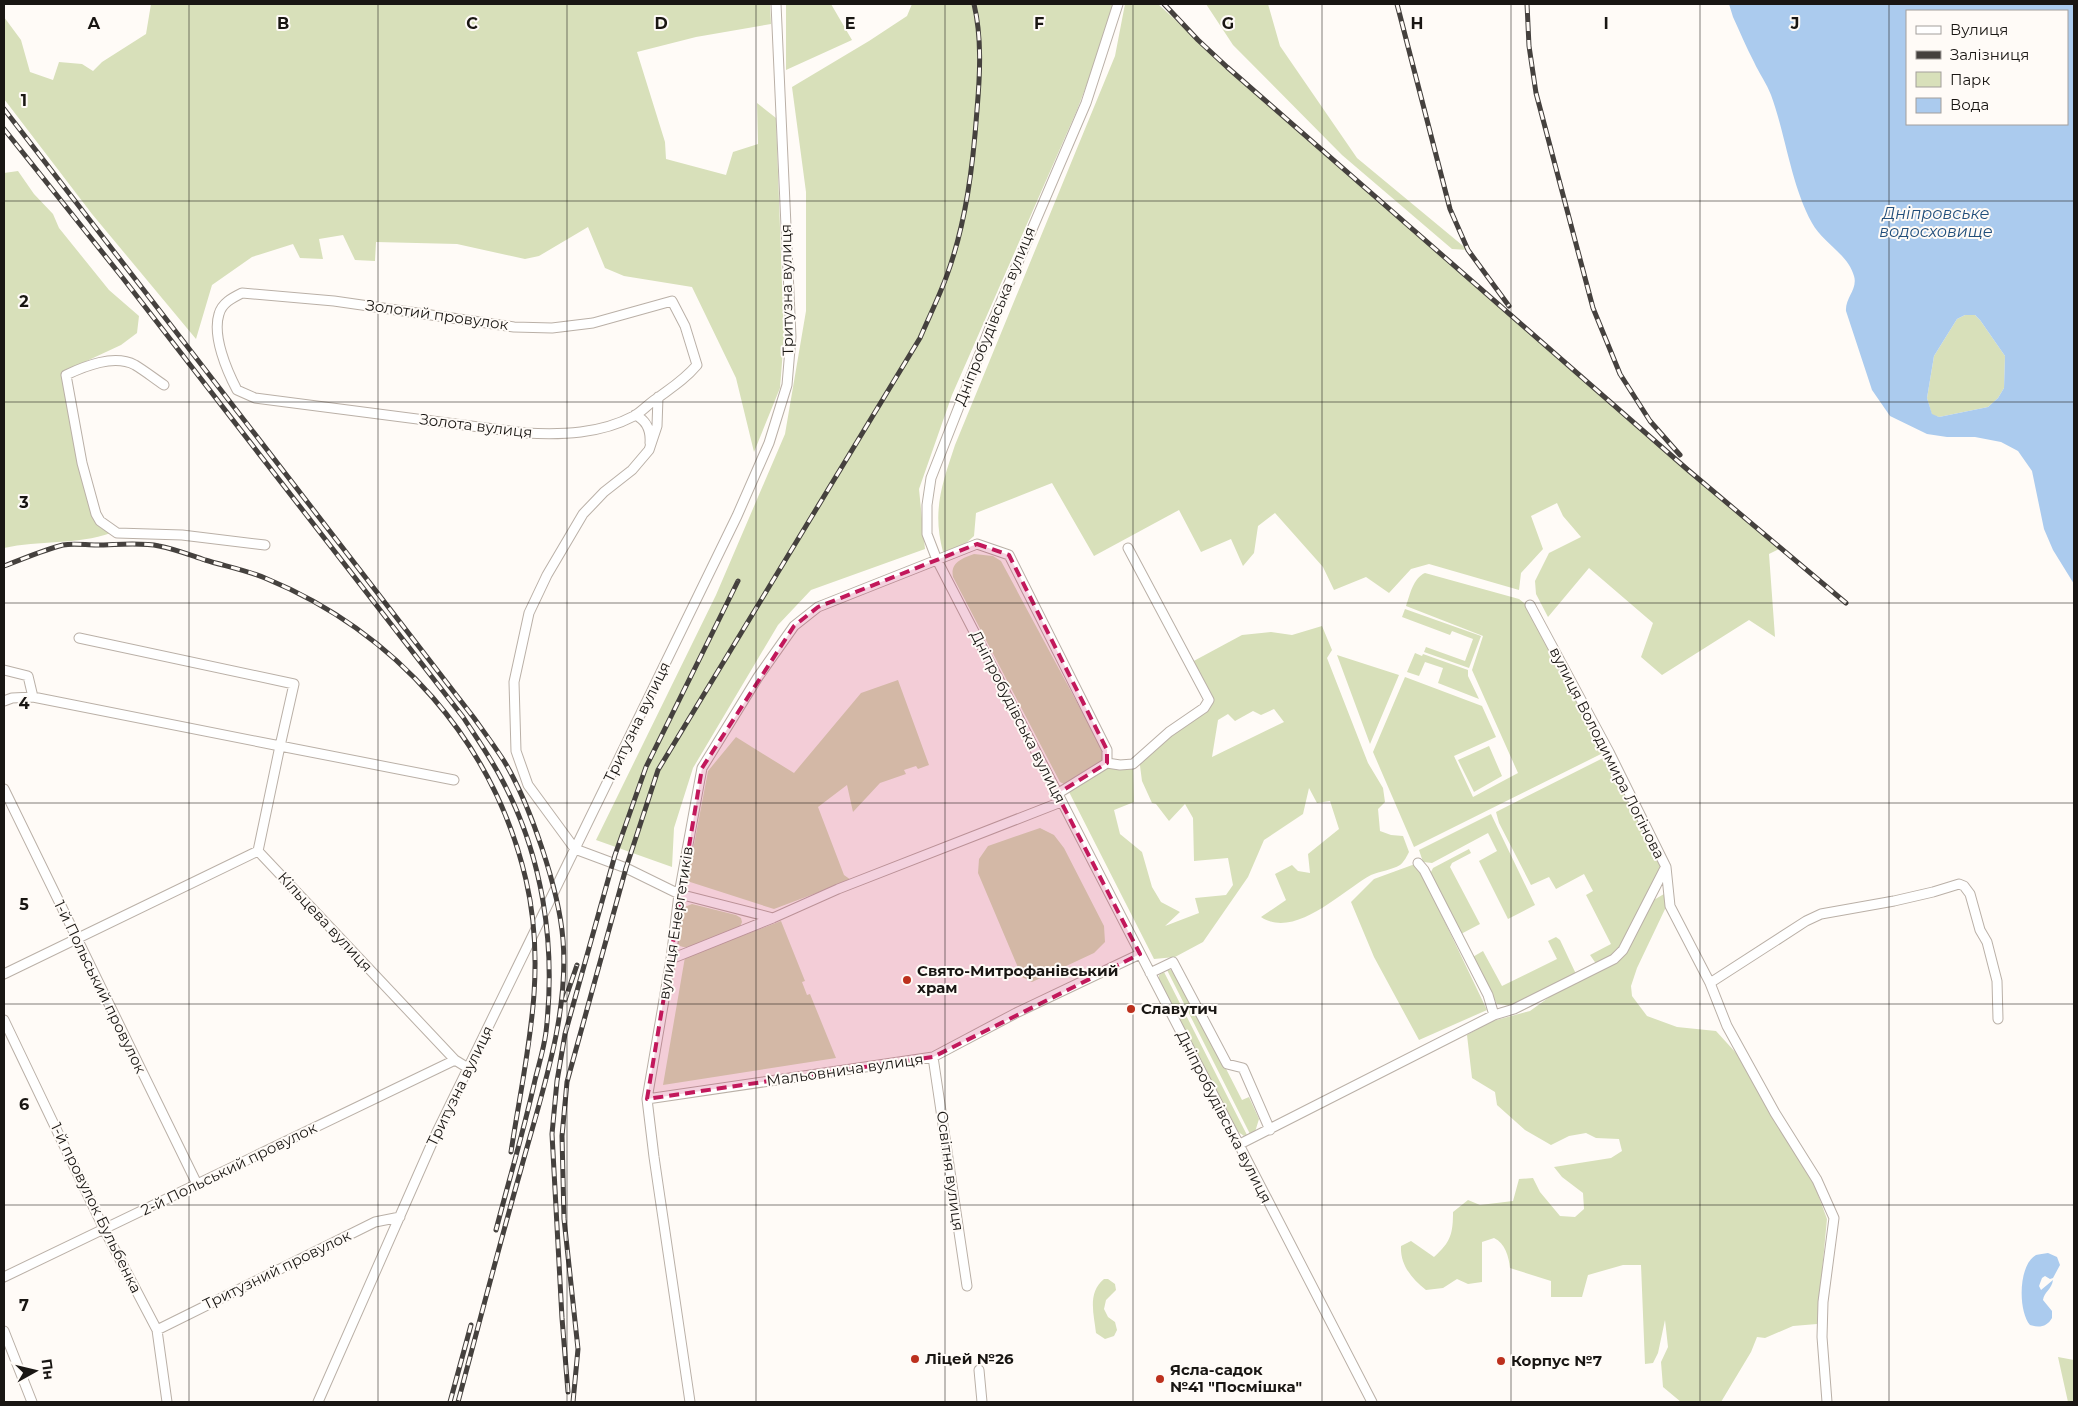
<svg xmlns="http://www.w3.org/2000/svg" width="2078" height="1406" font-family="Montserrat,sans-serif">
<rect width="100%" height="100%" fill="#fffbf7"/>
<path fill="#d8e0ba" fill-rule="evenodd" d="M 151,4 L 770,4 L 771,24 L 696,37 L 637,52 L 665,142 L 666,159 L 726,175 L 733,152 L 758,144 L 757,103 L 776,118 L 784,337 L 780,388 L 754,452 L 736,378 L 692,287 L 624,276 L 605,268 L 588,227 L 539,256 L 525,259 L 457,244 L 376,242 L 375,261 L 355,260 L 343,235 L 319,239 L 323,259 L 300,258 L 293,244 L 252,257 L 212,285 L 196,339 L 92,214 L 4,99 L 4,17 L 21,40 L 30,72 L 53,80 L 59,62 L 82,64 L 93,71 L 102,62 L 146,34 Z
M 786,4 L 831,4 L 852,40 L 786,70 Z
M 912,4 L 1112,4 L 1111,21 L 1077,110 L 952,395 L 919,489 L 925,549 L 811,590 L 778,625 L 693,768 L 674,828 L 672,867 L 596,840 L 716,595 L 785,434 L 806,311 L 806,192 L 792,87 L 869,41 L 907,16 Z
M 1125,4 L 1158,4 L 1227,67 L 1688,470 L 1781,548 L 1769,554 L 1775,637 L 1749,620 L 1662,675 L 1641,657 L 1653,623 L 1589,568 L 1548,617 L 1536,594 L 1535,581 L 1549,553 L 1581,537 L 1563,516 L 1557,503 L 1531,516 L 1543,549 L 1521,573 L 1519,590 L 1429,564 L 1411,569 L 1389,593 L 1366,577 L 1334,590 L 1323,567 L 1275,513 L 1258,526 L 1254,553 L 1243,566 L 1231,539 L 1201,552 L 1179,510 L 1094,556 L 1052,483 L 976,513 L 974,536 L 965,544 L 943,552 C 932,511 942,484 955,445 L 1115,56 Z
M 1206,4 L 1268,4 L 1280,46 L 1357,158 L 1468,250 L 1452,249 L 1342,155 L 1233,45 Z
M 18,171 L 34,194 L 53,214 L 59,228 L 109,290 L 139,316 L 137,333 L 121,345 L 63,372 L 94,514 L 111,533 C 77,545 39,540 4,548 L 4,173 Z
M 1965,315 L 1975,315 L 1980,320 L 2005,356 L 2004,388 L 1998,398 L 1988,407 L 1939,417 L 1932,415 L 1927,398 L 1934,356 L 1957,319 Z
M 974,554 L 993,556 L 1001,561 L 1101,747 L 1103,753 L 1102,763 L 1066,785 L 1060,782 L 953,577 C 950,563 962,558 974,554 Z
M 1425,573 L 1519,599 L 1528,606 L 1535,622 L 1603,753 L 1414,847 L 1373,752 L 1405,677 L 1482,706 L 1496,737 L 1454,756 L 1473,797 L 1518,773 L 1472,670 L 1483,636 L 1406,606 C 1410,595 1413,578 1425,573 Z
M 1405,609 L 1481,636 L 1469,668 L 1424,652 L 1426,647 L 1465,661 L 1473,639 L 1452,631 L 1450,635 L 1402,617 Z
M 1322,626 L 1332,650 L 1327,658 L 1368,763 L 1383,788 L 1385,802 L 1378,809 L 1380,831 L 1391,835 L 1403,836 L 1409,852 C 1407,856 1404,862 1400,865 C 1392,870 1380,871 1371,875 C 1343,890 1295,940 1261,917 L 1286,900 L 1275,874 L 1292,865 L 1298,871 L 1310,873 L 1308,854 L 1339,829 L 1330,801 L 1317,803 L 1309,788 L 1303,814 L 1264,840 L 1248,877 L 1203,942 L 1175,957 L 1154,959 L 1067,788 L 1107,763 L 1133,764 L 1134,802 L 1114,810 L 1120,834 L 1142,852 L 1152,887 L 1161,902 L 1180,912 L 1165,926 L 1199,913 L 1195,898 L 1226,895 L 1233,885 L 1228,858 L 1194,861 L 1193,818 L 1185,804 L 1169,821 L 1156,804 L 1152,803 L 1142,781 L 1139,758 L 1209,700 L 1190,663 L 1242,635 L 1271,632 L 1292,635 ZM 1274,709 L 1284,722 L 1212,757 L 1218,720 L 1228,714 L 1235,721 L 1253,711 L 1261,715 Z
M 1415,653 L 1422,656 L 1423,654 L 1468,670 L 1468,676 L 1479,699 L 1438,683 L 1443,668 L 1425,662 L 1419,676 L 1407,672 Z
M 1337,655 L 1399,675 L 1370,744 Z
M 898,680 L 929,765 L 918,769 L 916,766 L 904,770 L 906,774 L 880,783 L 853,812 L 847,785 L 818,807 L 844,875 L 851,880 L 774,909 L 687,881 L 708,771 L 736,737 L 794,773 L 861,693 Z
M 1489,746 L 1502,776 L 1474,792 L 1458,760 Z
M 1607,756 L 1661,865 L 1662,870 L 1618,953 L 1597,965 L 1590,955 L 1611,944 L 1586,895 L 1593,891 L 1584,874 L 1556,889 L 1549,877 L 1531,885 L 1499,823 L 1496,812 Z
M 1491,814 L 1535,905 L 1508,919 L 1479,861 L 1497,851 L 1488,833 L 1432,863 L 1423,862 L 1419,850 Z
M 1040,828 L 1054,835 L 1064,848 L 1104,926 L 1105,942 L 1094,953 L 1032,982 L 1022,977 L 978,873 L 979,859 L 988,846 Z
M 1469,849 L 1471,853 L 1452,863 L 1450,867 L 1480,924 L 1459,935 L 1430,874 L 1433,868 Z
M 1415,864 L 1420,870 L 1487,1010 L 1419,1040 L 1374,957 L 1351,902 L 1374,879 Z
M 1664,894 L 1666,907 L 1637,968 L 1631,986 L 1632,996 L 1647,1016 L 1677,1027 L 1716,1031 L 1737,1054 L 1770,1114 L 1813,1181 L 1827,1219 L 1817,1324 L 1793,1326 L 1765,1338 L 1757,1337 L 1751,1352 L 1721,1402 L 1681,1402 L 1663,1387 L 1661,1362 L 1668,1347 L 1665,1320 L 1658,1353 L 1653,1363 L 1645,1364 L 1641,1265 L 1623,1265 L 1588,1275 L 1582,1297 L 1551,1297 L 1551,1281 L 1510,1268 C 1509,1257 1505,1243 1494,1238 L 1482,1242 L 1482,1282 L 1468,1284 L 1457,1279 L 1443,1288 L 1426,1290 C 1412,1279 1400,1265 1401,1246 L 1411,1241 L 1434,1257 C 1451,1242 1453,1233 1453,1212 L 1468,1200 L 1480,1205 L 1513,1201 L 1519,1179 L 1533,1178 L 1540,1192 L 1560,1216 L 1575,1217 L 1584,1209 L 1583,1193 L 1562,1177 L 1554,1167 L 1611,1158 L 1622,1151 L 1619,1139 L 1596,1138 L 1586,1133 L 1569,1136 L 1551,1145 L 1525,1130 L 1497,1105 L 1495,1092 L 1472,1078 L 1467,1035 L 1489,1022 L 1530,1011 L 1559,990 L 1617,962 L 1652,901 Z
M 692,904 L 736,915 L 741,918 L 742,922 L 740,927 C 730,931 690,949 683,947 C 679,946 679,945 677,942 L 682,908 Z
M 781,921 L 805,981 L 802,982 L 807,995 L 810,994 L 836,1058 L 663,1085 L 685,957 Z
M 1556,937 L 1560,940 L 1576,974 L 1514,1006 L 1497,1004 L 1471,958 L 1483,951 L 1502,986 L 1557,959 L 1548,941 Z
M 1167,970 L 1171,970 L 1177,973 L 1242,1100 L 1249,1097 L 1259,1119 L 1255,1132 L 1250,1134 Z
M 1164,972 L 1247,1135 L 1244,1136 L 1237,1131 L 1159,979 L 1159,975 Z
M 1104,1279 L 1108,1279 L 1115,1284 L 1116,1290 L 1106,1300 L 1104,1309 L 1108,1317 L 1115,1322 L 1117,1330 L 1114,1336 L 1105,1339 L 1096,1333 C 1094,1314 1087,1293 1104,1279 Z
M 2058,1357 L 2074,1360 L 2074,1402 L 2068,1402 Z"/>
<path fill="#abcbee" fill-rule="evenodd" d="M 1729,4 L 2074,4 L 2074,584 L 2053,550 L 2044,529 L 2032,471 L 2018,451 L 2001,442 L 1975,437 L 1947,437 L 1927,434 L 1890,416 L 1872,390 L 1846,311 C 1845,298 1858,289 1854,276 C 1848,254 1822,242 1812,223 C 1791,185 1786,136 1771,95 C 1767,84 1759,73 1754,62 C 1746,47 1740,32 1733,17 ZM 1907,11 L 2067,11 L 2067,124 L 1907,124 ZM 1965,315 L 1975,315 L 1980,320 L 2005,356 L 2004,388 L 1998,398 L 1988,407 L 1939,417 L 1932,414 L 1927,398 L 1934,356 L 1957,319 Z
M 2048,1253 L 2057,1257 L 2060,1265 L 2053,1278 L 2050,1279 L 2045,1276 L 2042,1278 L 2039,1286 L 2041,1290 L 2053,1280 C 2052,1289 2044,1292 2043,1300 L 2052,1311 L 2052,1318 C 2047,1327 2039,1328 2030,1325 C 2018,1311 2018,1265 2036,1255 C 2039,1254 2044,1254 2048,1253 Z"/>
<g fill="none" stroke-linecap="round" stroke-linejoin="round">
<g stroke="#bab0a7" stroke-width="11">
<path id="minor" d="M 1118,4 L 1086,103 L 989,330 L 931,478 L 927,505 L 927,534 L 937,560 L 1372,1402
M 242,293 L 334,301 L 514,327 L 552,328 L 593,323 L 672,301 L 685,326 L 697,365 C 685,379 674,386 659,397 C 650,402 643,411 634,416 C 600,434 562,435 525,433 L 255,398 L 237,390 C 227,371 212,336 219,314 C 222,303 232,298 242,293 Z
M 164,385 C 155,379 145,371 135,365 C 114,354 85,366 66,375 L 82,463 L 96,514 L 100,521 L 117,533 L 182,535 L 265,545
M 658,397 L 657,426 L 649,450 L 632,470 L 604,492 L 583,514 L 547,575 L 529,613 L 514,682 L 516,751 L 528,785 L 575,849 L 626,868 L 679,894 L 773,918 L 838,889 L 1061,802
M 635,415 C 646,420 651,430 650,443
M 1530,605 L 1609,752 L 1666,867 L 1670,906 L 1710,983 L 1727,1026 L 1775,1113 L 1817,1180 L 1834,1218 L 1823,1302 L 1822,1337 L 1827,1402
M 79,638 L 294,684 L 280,746 L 454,780
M 4,670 L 28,676 L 33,697
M 4,701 L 12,698 L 33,697 L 280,746 L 258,851 L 455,1060 L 468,1068
M 4,789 L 197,1184
M 1057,794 L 1107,763 L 1120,765 L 1133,764 L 1169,732 L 1204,708 L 1209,700 L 1128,548
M 1418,863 L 1424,870 L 1488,995 L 1494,1015
M 671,959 L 773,918
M 1150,973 L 1173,962 L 1227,1064 L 1243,1068 L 1270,1130
M 4,974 L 258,851
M 1710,983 L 1806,921 L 1821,914 L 1894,901 L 1933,892 L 1959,884 L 1964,886 L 1970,894 L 1980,930 L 1987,942 L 1997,981 L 1998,1019
M 4,1020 L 104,1229 L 157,1330 L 167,1402
M 933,1057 L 967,1286
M 647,1099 L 933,1057 L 1016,1013 L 1140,954
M 1238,1145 L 1494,1015 L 1514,1009 L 1614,959 L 1623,950 L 1665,868
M 4,1277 L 455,1060
M 157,1330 L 375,1222 L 400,1217
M 4,1331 L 32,1402
M 979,1370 L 982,1402
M 318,1402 L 436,1134 L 737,516 L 769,443 L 787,385 L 791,337 L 776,4
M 690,1402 L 654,1157 L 647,1099 L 671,959 L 679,894 L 702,768 L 758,677 L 794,626 L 818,607 L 977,544 L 1009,555 L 1107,750 L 1107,763"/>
</g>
<use href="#minor" stroke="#fff" stroke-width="9"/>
<g stroke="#45413e" stroke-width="5">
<path id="rail" d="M 1164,4 L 1198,40 L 1227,67 L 1688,470 L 1846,603
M 1397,4 L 1450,209 L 1468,250 L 1509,306
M 1527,4 L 1529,46 L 1536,93 L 1593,308 L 1620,374 L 1650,421 L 1680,455
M 4,109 L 474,718 C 484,732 495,747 504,761 C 530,804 559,889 563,940 C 569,1017 541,1095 521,1169 C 499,1246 479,1324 458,1402
M 4,129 L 122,277 L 463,717 C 476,737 490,757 501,778 C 543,855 556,945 546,1032 C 544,1048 539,1064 535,1080 C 524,1130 509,1180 496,1230
M 4,566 C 23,559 43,550 63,545 C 73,543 86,545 96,545 C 116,545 140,542 159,546 C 175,549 190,555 205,560 C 225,566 246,570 265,578 C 396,632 494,742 526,880 C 548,975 525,1059 511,1152
M 565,1000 L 577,965
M 568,1392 L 562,1318 L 552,1134 L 557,1081 L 565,1034 L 615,855 L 646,767 L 738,581
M 450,1402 L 471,1325
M 573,1402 L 578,1349 L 564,1219 L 562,1136 L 567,1082 L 626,868 L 658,770 L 920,338 C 929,317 939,297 947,275 C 966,223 973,166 977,110 C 980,75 982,38 974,4"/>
</g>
<use href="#rail" stroke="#fffbf7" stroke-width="3" stroke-dasharray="9" stroke-linecap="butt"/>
</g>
<path fill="#c2185b" fill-opacity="0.2" stroke="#c2185b" stroke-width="4" stroke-dasharray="10 6" stroke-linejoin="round" d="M 977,544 L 1009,555 L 1107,750 L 1107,763 L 1057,794 L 1140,954 L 933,1057 L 647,1099 L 702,768 L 794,626 L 818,607 Z"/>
<path fill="none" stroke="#191613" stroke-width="1" stroke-opacity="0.55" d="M 189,4 L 189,1402M 378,4 L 378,1402M 567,4 L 567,1402M 756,4 L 756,1402M 945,4 L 945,1402M 1133,4 L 1133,1402M 1322,4 L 1322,1402M 1511,4 L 1511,1402M 1700,4 L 1700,1402M 1889,4 L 1889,1402M 4,201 L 2074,201M 4,402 L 2074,402M 4,603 L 2074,603M 4,803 L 2074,803M 4,1004 L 2074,1004M 4,1205 L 2074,1205"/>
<g fill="#bc301d" stroke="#fffbf7" stroke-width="2">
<circle cx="907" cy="980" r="5"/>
<circle cx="1131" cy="1009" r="5"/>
<circle cx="915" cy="1359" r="5"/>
<circle cx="1501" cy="1361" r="5"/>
<circle cx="1160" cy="1379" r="5"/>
</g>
<g text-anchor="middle" stroke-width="4" stroke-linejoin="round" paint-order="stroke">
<g font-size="15" fill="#191613" stroke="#fffbf7">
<text transform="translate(787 290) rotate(-91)" y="5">Тритузна вулиця</text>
<text transform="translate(437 315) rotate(8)" y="5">Золотий провулок</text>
<text transform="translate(995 316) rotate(-68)" y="5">Дніпробудівська вулиця</text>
<text transform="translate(476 426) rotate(7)" y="5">Золота вулиця</text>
<text transform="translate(1018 717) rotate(63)" y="5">Дніпробудівська вулиця</text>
<text transform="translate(637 722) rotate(-64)" y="5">Тритузна вулиця</text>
<text transform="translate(1607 753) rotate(63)" y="5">вулиця Володимира Логінова</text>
<text transform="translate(325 922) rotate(47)" y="5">Кільцева вулиця</text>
<text transform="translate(676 923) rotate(-81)" y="5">вулиця Енергетиків</text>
<text transform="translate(100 987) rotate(64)" y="5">1-й Польський провулок</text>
<text transform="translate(845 1070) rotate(-8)" y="5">Мальовнича вулиця</text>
<text transform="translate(460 1086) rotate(-64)" y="5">Тритузна вулиця</text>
<text transform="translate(1224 1117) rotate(63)" y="5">Дніпробудівська вулиця</text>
<text transform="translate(229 1169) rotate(-26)" y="5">2-й Польський провулок</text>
<text transform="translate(950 1171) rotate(82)" y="5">Освітня вулиця</text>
<text transform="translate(96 1208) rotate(64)" y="5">1-й провулок Бульбенка</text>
<text transform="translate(277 1270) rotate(-26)" y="5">Тритузний провулок</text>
</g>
<g font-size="15" font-weight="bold" fill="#191613" stroke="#fffbf7" text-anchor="start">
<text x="917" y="976">Свято-Митрофанівський<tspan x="917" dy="17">храм</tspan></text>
<text x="1141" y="1014">Славутич</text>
<text x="925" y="1364">Ліцей №26</text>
<text x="1511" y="1366">Корпус №7</text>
<text x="1170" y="1375">Ясла-садок<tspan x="1170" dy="17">№41 "Посмішка"</tspan></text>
</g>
<g font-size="16" font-style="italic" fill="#204d7a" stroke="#fffbf7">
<text x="1936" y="219">Дніпровське<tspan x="1936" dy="18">водосховище</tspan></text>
</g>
</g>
<g font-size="16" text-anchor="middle" font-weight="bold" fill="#191613" stroke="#fffbf7" stroke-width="4" stroke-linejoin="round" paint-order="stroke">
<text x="94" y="29">A</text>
<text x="283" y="29">B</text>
<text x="472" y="29">C</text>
<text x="661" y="29">D</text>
<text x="850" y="29">E</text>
<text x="1039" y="29">F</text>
<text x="1228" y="29">G</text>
<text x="1417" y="29">H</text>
<text x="1606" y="29">I</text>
<text x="1795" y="29">J</text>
<text x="24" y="106">1</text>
<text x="24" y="307">2</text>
<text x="24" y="508">3</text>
<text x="24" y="709">4</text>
<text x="24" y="910">5</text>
<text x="24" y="1110">6</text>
<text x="24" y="1311">7</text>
</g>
<rect width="2078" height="1406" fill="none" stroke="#191613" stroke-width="10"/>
<rect x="1906" y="10" width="162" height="115" fill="#fffbf7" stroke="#a39f9c"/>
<rect x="1916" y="26" width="25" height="8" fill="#ffffff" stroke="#a39f9c"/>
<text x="1950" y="35" font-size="15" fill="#191613">Вулиця</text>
<rect x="1916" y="51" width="25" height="8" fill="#45413e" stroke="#a39f9c"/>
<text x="1950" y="60" font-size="15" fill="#191613">Залізниця</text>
<rect x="1916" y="72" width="25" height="15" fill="#d8e0ba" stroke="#a39f9c"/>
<text x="1950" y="85" font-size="15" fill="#191613">Парк</text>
<rect x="1916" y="98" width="25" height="15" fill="#abcbee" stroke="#a39f9c"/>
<text x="1950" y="110" font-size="15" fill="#191613">Вода</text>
<g transform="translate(35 1371) rotate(82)" stroke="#fffbf7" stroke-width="4" paint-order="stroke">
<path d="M0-4L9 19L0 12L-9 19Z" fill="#191613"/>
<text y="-8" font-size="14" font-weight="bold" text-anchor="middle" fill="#191613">Пн</text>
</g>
</svg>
